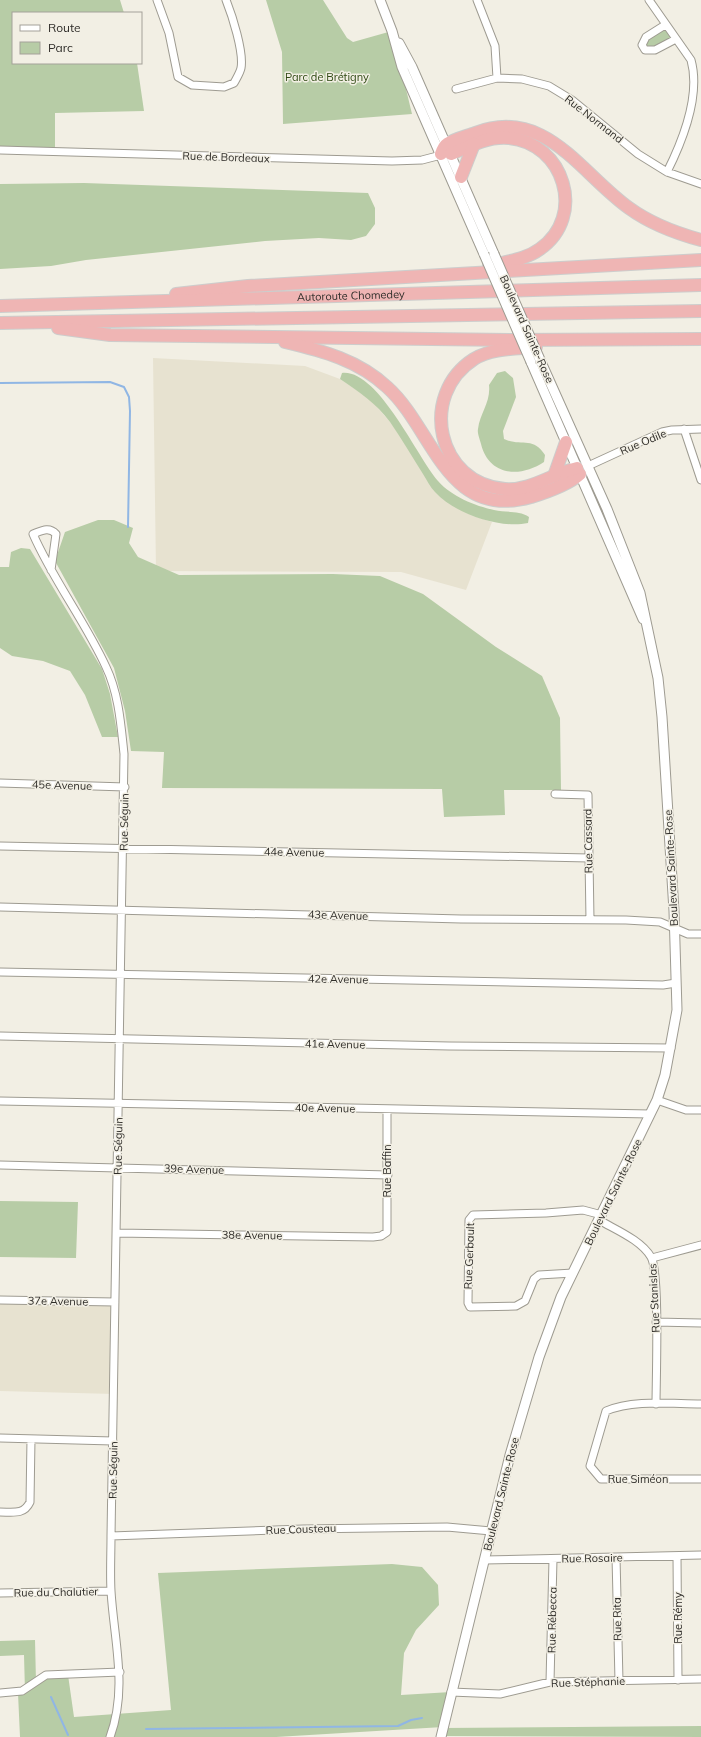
<svg xmlns="http://www.w3.org/2000/svg" width="701" height="1737" font-family="Mulish,sans-serif">
<rect width="100%" height="100%" fill="#f2efe4"/>
<path fill="#e7e2d0" d="M 153,358 L 305,366 L 340,379 L 370,399 L 390,422 L 449,503 L 473,516 L 492,522 L 466,590 L 401,572 L 156,571 Z
M 0,1300 L 115,1302 L 114,1394 L 0,1391 Z"/>
<path fill="#b7cca6" d="M 0,0 L 120,0 L 124,13 L 13,13 L 13,63 L 137,63 L 144,111 L 55,113 L 55,153 L 0,150 Z
M 266,0 L 323,0 L 347,38 L 353,42 L 392,31 L 412,114 L 283,124 L 282,52 Z
M 665,25 L 676,39 L 645,50 L 646,37 Z
M 84,183 L 368,193 L 375,208 L 375,224 L 366,236 L 351,240 L 319,238 L 265,241 L 86,260 L 51,266 L 0,269 L 0,184 Z
M 505,371 L 513,378 L 516,397 L 503,431 L 504,439 C 521,447 533,436 545,455 L 544,462 C 520,478 489,476 481,444 C 480,440 477,433 478,429 C 480,413 491,402 489,385 L 497,373 Z
M 342,373 C 378,369 417,457 438,481 C 451,496 475,506 494,510 C 506,513 519,510 529,517 L 528,523 C 500,529 455,514 435,492 C 430,487 427,480 423,474 C 412,457 402,439 390,422 C 376,403 359,392 340,379 Z
M 98,520 L 114,520 L 133,528 L 129,543 L 138,557 L 179,575 L 333,574 L 380,576 L 423,594 L 496,647 L 542,676 L 560,718 L 561,790 L 504,790 L 505,815 L 444,817 L 442,789 L 162,788 L 164,752 L 131,751 L 125,711 L 114,668 L 55,561 L 65,532 Z
M 21,548 L 30,549 L 102,669 L 110,694 L 118,737 L 102,737 L 85,695 L 70,671 L 43,661 L 12,656 L 0,648 L 0,567 L 9,567 L 11,552 Z
M 0,1201 L 78,1202 L 76,1258 L 0,1257 Z
M 392,1564 L 422,1567 L 438,1585 L 439,1605 L 416,1630 L 404,1653 L 401,1695 L 451,1692 L 443,1727 L 276,1737 L 20,1737 L 18,1693 L 25,1692 L 24,1655 L 0,1656 L 0,1641 L 35,1640 L 36,1682 L 49,1676 L 68,1675 L 74,1717 L 171,1710 L 158,1573 Z
M 701,1726 L 701,1737 L 441,1736 L 443,1728 Z"/>
<g fill="none" stroke-linecap="round" stroke-linejoin="round">
<path stroke="#90b6e4" stroke-width="2" d="M 0,383 L 110,382 L 124,387 L 129,397 L 130,411 L 128,527
M 51,1697 L 68,1735
M 146,1729 L 398,1726 L 411,1720 L 422,1718"/>
<g stroke="#9e9b91" stroke-width="9">
<path id="street" d="M 157,0 L 169,33 L 178,77 L 192,85 L 224,87 L 234,83 C 236,79 240,73 241,68 C 244,52 232,15 226,0
M 477,0 L 495,46 L 497,78
M 649,0 L 691,60 C 701,96 683,140 667,172
M 665,25 L 646,37 L 642,45 L 645,50 L 655,50 L 676,39
M 456,89 L 497,78 L 522,79 L 549,86 L 572,100 L 638,154 L 667,172 L 701,184
M 0,150 L 392,161 L 422,160 L 445,154
M 684,429 L 701,480
M 588,466 L 662,432 L 672,430 L 701,429
M 51,570 L 56,534 C 49,526 41,531 33,534 C 53,580 85,621 106,667 C 119,694 121,726 124,754 L 111,1536 C 111,1554 110,1573 111,1591 C 114,1641 128,1688 110,1737
M 0,783 L 125,787
M 555,794 L 588,795 L 590,920
M 0,846 L 589,858
M 0,907 L 461,919 L 626,920 L 660,922 L 688,934 L 701,934
M 0,972 L 663,985 L 676,983
M 0,1036 L 449,1046 L 671,1048
M 657,1100 L 686,1110 L 701,1110
M 0,1101 L 650,1114
M 0,1165 L 388,1175
M 599,1220 C 616,1230 641,1240 651,1257 C 660,1272 656,1380 656,1404
M 117,1233 L 373,1237 L 381,1236 L 387,1232 L 387,1109
M 652,1258 L 701,1245
M 573,1273 L 539,1275 L 534,1279 L 525,1301 L 516,1306 L 470,1307 L 468,1303 L 469,1220 L 473,1215 L 546,1213 L 583,1210 L 602,1215
M 0,1300 L 115,1302
M 656,1322 L 701,1323
M 701,1404 C 672,1404 633,1399 606,1411 L 590,1466 L 601,1479 L 701,1479
M 0,1438 L 113,1441
M 0,1512 C 13,1512 24,1515 30,1502 L 31,1439
M 111,1536 L 303,1529 L 447,1527 L 491,1531
M 677,1556 L 678,1680
M 616,1557 L 619,1681
M 484,1560 L 701,1555
M 0,1593 L 111,1591
M 550,1682 L 553,1559
M 451,1692 L 500,1694 L 550,1682 L 701,1679
M 0,1693 L 22,1691 L 46,1675 L 120,1672"/>
</g>
<g stroke="#9e9b91" stroke-width="11">
<path id="secondary" d="M 380,0 L 392,31 L 402,67 L 484,254
M 399,43 L 412,67 L 494,254
M 531,362 L 643,619
M 441,1737 L 510,1455 L 539,1357 L 561,1297 L 657,1100 L 665,1075 L 677,1010 L 674,911 L 662,717 L 658,678 L 640,593 L 607,509 L 541,362"/>
</g>
<g stroke="#cdcdcc" stroke-width="14">
<g id="highway">
<path d="M 441,154 C 442,151 444,146 447,144 C 454,139 467,136 475,133 C 545,106 580,173 629,208 C 651,224 675,233 701,240"/>
<path d="M 451,154 C 469,146 489,136 509,138 C 564,143 587,216 540,249 C 525,260 507,261 489,266"/>
<path d="M 461,177 L 474,144"/>
<path d="M 176,294 L 248,286 L 701,260"/>
<path id="s1" d="M 0,306 L 701,285"/>
<path d="M 0,323 L 701,311"/>
<path d="M 58,328 L 110,335 L 510,340 L 701,339"/>
<path d="M 285,342 C 323,351 358,360 387,387 C 434,429 446,521 531,497 C 547,492 568,485 580,474"/>
<path d="M 536,347 C 516,349 492,348 474,359 C 418,395 437,484 505,489 C 531,491 553,473 577,468"/>
<path d="M 554,476 L 566,442"/>
</g>
</g>
<use href="#street" stroke="#fff" stroke-width="7"/>
<use href="#secondary" stroke="#fff" stroke-width="9"/>
<use href="#highway" stroke="#efb5b4" stroke-width="12"/>
<g stroke="#9e9b91" stroke-width="11" stroke-linecap="butt">
<path id="secondary-bridge" d="M 484,254 L 531,362
M 494,254 L 541,362"/>
</g>
<use href="#secondary-bridge" stroke="#fff" stroke-width="9"/>
</g>
<g text-anchor="middle" stroke-width="3" stroke-linejoin="round" paint-order="stroke">
<g font-size="11" fill="#2e4812" stroke="#f2efe4">
<text x="327" y="81">Parc de Brétigny</text>
</g>
<g font-size="11" fill="#2f2d29" stroke="#f2efe4">
<text transform="translate(594 119) rotate(38)" y="4">Rue Normand</text>
<text transform="translate(226 157) rotate(2)" y="4">Rue de Bordeaux</text>
<text dy="4" stroke="none"><textPath href="#s1" startOffset="351">Autoroute Chomedey</textPath></text>
<text transform="translate(527 329) rotate(66)" y="4">Boulevard Sainte-Rose</text>
<text transform="translate(643 442) rotate(-23)" y="4">Rue Odile</text>
<text transform="translate(62 785) rotate(2)" y="4">45e Avenue</text>
<text transform="translate(124 822) rotate(-89)" y="4">Rue Séguin</text>
<text transform="translate(588 841) rotate(-91)" y="4">Rue Cassard</text>
<text transform="translate(294 852) rotate(1)" y="4">44e Avenue</text>
<text transform="translate(671 868) rotate(-93)" y="4">Boulevard Sainte-Rose</text>
<text transform="translate(338 915) rotate(2)" y="4">43e Avenue</text>
<text transform="translate(338 979) rotate(1)" y="4">42e Avenue</text>
<text transform="translate(335 1044) rotate(1)" y="4">41e Avenue</text>
<text transform="translate(325 1108) rotate(1)" y="4">40e Avenue</text>
<text transform="translate(118 1146) rotate(-89)" y="4">Rue Séguin</text>
<text transform="translate(194 1169) rotate(2)" y="4">39e Avenue</text>
<text transform="translate(387 1171) rotate(-90)" y="4">Rue Baffin</text>
<text transform="translate(613 1192) rotate(-64)" y="4">Boulevard Sainte-Rose</text>
<text transform="translate(252 1235) rotate(1)" y="4">38e Avenue</text>
<text transform="translate(469 1256) rotate(-88)" y="4">Rue Gerbault</text>
<text transform="translate(654 1298) rotate(-93)" y="4">Rue Stanislas</text>
<text transform="translate(58 1301) rotate(1)" y="4">37e Avenue</text>
<text transform="translate(113 1470) rotate(-89)" y="4">Rue Séguin</text>
<text x="638" y="1483">Rue Siméon</text>
<text transform="translate(501 1494) rotate(-76)" y="4">Boulevard Sainte-Rose</text>
<text transform="translate(301 1529) rotate(-2)" y="4">Rue Cousteau</text>
<text transform="translate(592 1558) rotate(-1)" y="4">Rue Rosaire</text>
<text transform="translate(56 1592) rotate(-1)" y="4">Rue du Chalutier</text>
<text transform="translate(678 1618) rotate(-90)" y="4">Rue Rémy</text>
<text transform="translate(617 1619) rotate(-91)" y="4">Rue Rita</text>
<text transform="translate(552 1620) rotate(-89)" y="4">Rue Rébecca</text>
<text transform="translate(588 1682) rotate(-2)" y="4">Rue Stéphanie</text>
</g>
</g>
<rect x="12" y="12" width="130" height="52" fill="#f2efe4" stroke="#a4a199"/>
<rect x="20" y="25" width="20" height="6" fill="#ffffff" stroke="#a4a199"/>
<text x="48" y="32" font-size="12" fill="#2f2d29">Route</text>
<rect x="20" y="42" width="20" height="12" fill="#b7cca6" stroke="#a4a199"/>
<text x="48" y="52" font-size="12" fill="#2f2d29">Parc</text>
</svg>
